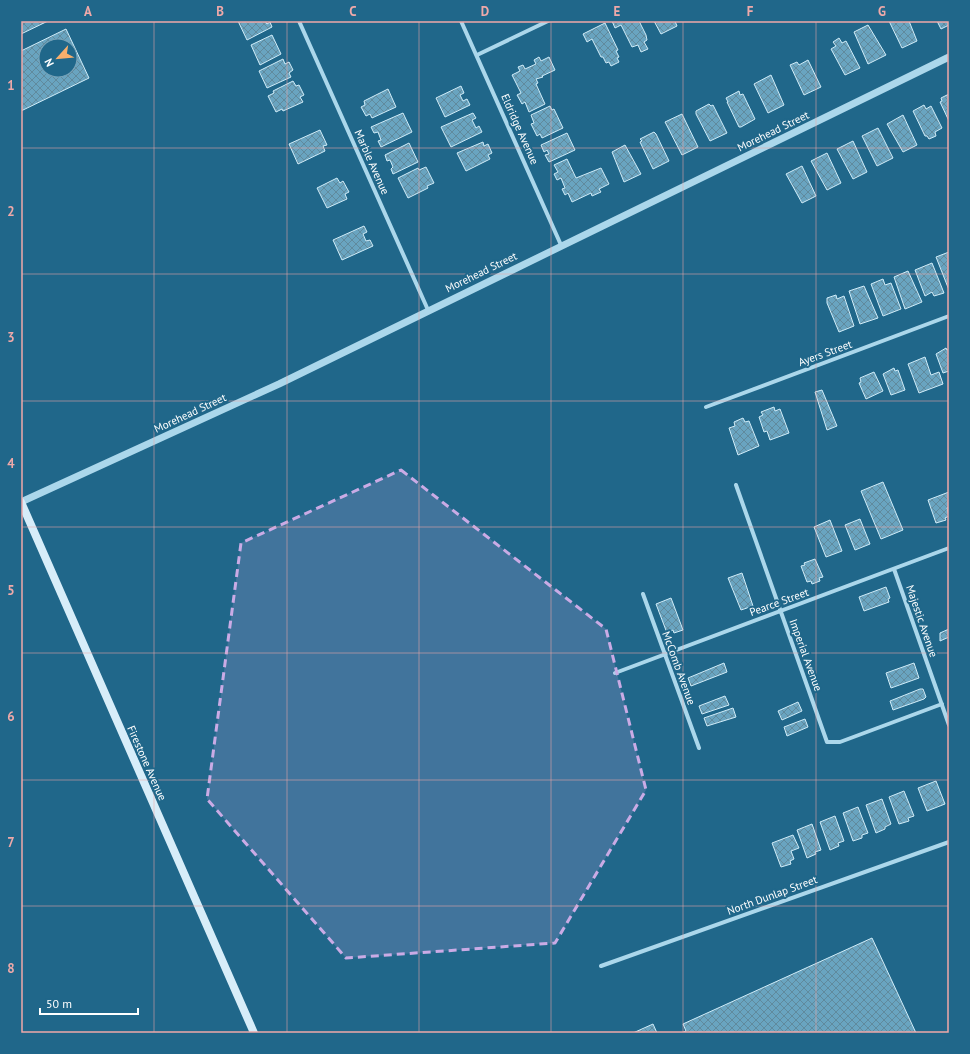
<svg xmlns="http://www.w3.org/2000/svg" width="970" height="1054" font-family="'PT Sans',sans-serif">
<defs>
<pattern id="building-cross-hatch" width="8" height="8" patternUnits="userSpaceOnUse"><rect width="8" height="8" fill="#69a4c0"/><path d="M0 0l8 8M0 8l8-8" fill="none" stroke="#608a9d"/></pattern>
</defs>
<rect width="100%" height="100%" fill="#20678a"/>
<path fill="url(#building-cross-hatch)" stroke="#d0ecf8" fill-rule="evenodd" d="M 21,21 L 48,21 L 21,34 Z
M 238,21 L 265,21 L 267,24 L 270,22 L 272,27 L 247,40 Z
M 612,21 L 639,21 L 646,35 L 647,40 L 644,42 L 648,49 L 641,52 L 638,45 L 632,47 L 621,25 L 615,28 Z
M 654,21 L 675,21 L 677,26 L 661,34 Z
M 889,21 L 909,21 L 917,41 L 902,48 Z
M 937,21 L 949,21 L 949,25 L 941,29 Z
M 605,23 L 618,50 L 616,51 L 619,57 L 617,58 L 619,62 L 611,66 L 609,62 L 606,63 L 603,57 L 601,57 L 592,39 L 587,42 L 583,34 Z
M 868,25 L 886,55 L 868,64 L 854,32 Z
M 66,29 L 89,78 L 21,111 L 21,51 ZM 46,46 L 70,46 L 70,70 L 46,70 Z
M 272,35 L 281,54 L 260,65 L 251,45 Z
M 839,38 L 842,43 L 846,41 L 860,68 L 845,75 L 831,49 L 836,46 L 833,42 Z
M 539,57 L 541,61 L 549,57 L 555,70 L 542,76 L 543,77 L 536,79 L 538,83 L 536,84 L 545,104 L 529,112 L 525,102 L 522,104 L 517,95 L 521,93 L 512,75 L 520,71 L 518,67 L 523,65 L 525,69 L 536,64 L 534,60 Z
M 283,59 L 285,64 L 289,62 L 293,70 L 289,73 L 291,77 L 267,88 L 259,71 Z
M 808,60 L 821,87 L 804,95 L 790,65 L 797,62 L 799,65 Z
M 771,75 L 784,105 L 768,113 L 754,84 Z
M 293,81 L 296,86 L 299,85 L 304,95 L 300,97 L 303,102 L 283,111 L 282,109 L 276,112 L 268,96 L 274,93 L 273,91 Z
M 461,86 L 464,93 L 460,95 L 463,101 L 467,99 L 470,105 L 445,117 L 436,98 Z
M 388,89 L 396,107 L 372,118 L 370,114 L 366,116 L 361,107 L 365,105 L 364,101 Z
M 739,91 L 740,95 L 743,94 L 755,119 L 741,127 L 739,127 L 727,102 L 728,102 L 726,98 Z
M 949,94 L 949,121 L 940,102 L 942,101 L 941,98 Z
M 709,104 L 711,106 L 713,105 L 727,133 L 710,141 L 696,114 L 696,111 Z
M 924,105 L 926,109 L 931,106 L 942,128 L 935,132 L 936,136 L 929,139 L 927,136 L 925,136 L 913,111 Z
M 550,106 L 552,110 L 554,109 L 563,128 L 542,138 L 540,134 L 537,136 L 531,124 L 534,123 L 531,115 Z
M 403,113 L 412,132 L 381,147 L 378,141 L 381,140 L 378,132 L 374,133 L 371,127 Z
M 473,113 L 476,118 L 472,120 L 476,128 L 479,126 L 482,132 L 451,147 L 441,127 Z
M 682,114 L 698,147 L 682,155 L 665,122 Z
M 903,115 L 917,145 L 903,152 L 887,124 Z
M 878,128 L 893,158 L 877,166 L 862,136 Z
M 320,130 L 327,145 L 323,146 L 325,151 L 298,164 L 289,144 Z
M 654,132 L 656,134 L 669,161 L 653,169 L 640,142 L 642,141 L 640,139 Z
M 567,133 L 575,150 L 549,162 L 545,155 L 549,154 L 547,150 L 544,152 L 541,145 Z
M 853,141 L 867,172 L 853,179 L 837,149 Z
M 483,142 L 484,146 L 488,144 L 492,153 L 488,155 L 490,159 L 466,171 L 457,153 Z
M 409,143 L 418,162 L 393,174 L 391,169 L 393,167 L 390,160 L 387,161 L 385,155 Z
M 625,145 L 641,174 L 624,182 L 612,152 Z
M 827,153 L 841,183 L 827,190 L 811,161 Z
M 567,159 L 576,178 L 601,168 L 609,184 L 599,189 L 601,192 L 592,196 L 591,193 L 572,202 L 568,193 L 565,195 L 562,189 L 565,188 L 561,178 L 557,180 L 554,174 L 558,172 L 554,165 Z
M 802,166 L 816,196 L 802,203 L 786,174 Z
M 426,167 L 434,183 L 427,186 L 428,188 L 408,198 L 398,178 L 418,168 L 419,170 Z
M 337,178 L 340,183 L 343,181 L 349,192 L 345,194 L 347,199 L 327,208 L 317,188 Z
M 364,226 L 367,232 L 363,234 L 366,241 L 370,240 L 373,246 L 342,260 L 333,240 Z
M 949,252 L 949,290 L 936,257 Z
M 932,263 L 944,293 L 934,296 L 932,292 L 925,296 L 915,270 Z
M 908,271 L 922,302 L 905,309 L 894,277 Z
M 883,279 L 885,285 L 891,283 L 901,309 L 883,316 L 871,284 Z
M 864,286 L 878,318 L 860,324 L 849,291 Z
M 836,295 L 837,299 L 844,296 L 854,326 L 839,332 L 827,303 L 827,298 Z
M 946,348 L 947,350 L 949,349 L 949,371 L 943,373 L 936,354 Z
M 925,357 L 931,375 L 939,372 L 943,384 L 919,393 L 908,364 Z
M 894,368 L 895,371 L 898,370 L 905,390 L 891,395 L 883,374 Z
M 874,372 L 883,391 L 866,399 L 859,383 L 861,382 L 860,378 Z
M 822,390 L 837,426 L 827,430 L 815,392 Z
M 774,407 L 775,411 L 780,409 L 789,433 L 770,440 L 767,431 L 764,432 L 759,417 L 763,415 L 761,412 Z
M 743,418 L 745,422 L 749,421 L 759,446 L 738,455 L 729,428 L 735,426 L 734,422 Z
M 883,482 L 903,530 L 881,539 L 861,491 Z
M 949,492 L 949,507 L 947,508 L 949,516 L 945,518 L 946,520 L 936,523 L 928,500 Z
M 860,519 L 870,544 L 855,550 L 845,525 Z
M 830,520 L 842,551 L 826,557 L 814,527 Z
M 815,559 L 823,577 L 819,578 L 820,581 L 812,584 L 811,581 L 807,582 L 801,566 L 805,565 L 804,563 Z
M 742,573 L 753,606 L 741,610 L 728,578 Z
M 886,587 L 890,598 L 888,599 L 889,602 L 864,611 L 859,597 Z
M 671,598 L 683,630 L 674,633 L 673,630 L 667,633 L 656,604 Z
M 949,629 L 949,637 L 940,641 L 940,633 Z
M 724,663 L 727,672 L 691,686 L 688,678 Z
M 914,663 L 919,678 L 891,688 L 886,673 Z
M 920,689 L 923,689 L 926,697 L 924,699 L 893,710 L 890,701 Z
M 725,696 L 729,705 L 702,714 L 699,706 Z
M 798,702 L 802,711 L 782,720 L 778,711 Z
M 733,708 L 736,717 L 707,726 L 704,718 Z
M 805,719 L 808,727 L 787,736 L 784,727 Z
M 936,781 L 945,804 L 927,811 L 918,788 Z
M 904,791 L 914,816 L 908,818 L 909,821 L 899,824 L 889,797 Z
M 882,799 L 891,824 L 885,827 L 885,829 L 876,833 L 866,805 Z
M 858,807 L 868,833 L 862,835 L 862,838 L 853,841 L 843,813 Z
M 835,816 L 844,841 L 838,843 L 839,846 L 830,850 L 820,822 Z
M 812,824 L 821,850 L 815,852 L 816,854 L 807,858 L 797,830 Z
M 793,835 L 799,848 L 791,851 L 794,859 L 790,861 L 791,864 L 781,867 L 772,843 Z
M 872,938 L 916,1033 L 681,1033 L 686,1031 L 683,1024 Z
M 653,1024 L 657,1033 L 633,1033 Z"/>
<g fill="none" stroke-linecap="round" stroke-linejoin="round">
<path stroke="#abd7eb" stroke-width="4" d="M 299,21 L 428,310
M 461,21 L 561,245
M 477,55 L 548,21
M 706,407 L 949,316
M 736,485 L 827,742 L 840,742 L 942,704
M 894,569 L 949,725
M 643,594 L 699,748
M 615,673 L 949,548
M 601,966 L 949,842"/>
<path stroke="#abd7eb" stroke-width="7" d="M 21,502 L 279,384 L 949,57"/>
<path stroke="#d7edf9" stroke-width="8" d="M 21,502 L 254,1033"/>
</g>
<path fill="#caabe5" fill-opacity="0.2" stroke="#caabe5" stroke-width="3" stroke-dasharray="8 5" stroke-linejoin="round" d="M 401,470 L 606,629 L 646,790 L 555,943 L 346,958 L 207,799 L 241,543 Z"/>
<path fill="none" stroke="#efa9a9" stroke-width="1" stroke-opacity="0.55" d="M 154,21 L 154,1033M 287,21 L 287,1033M 419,21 L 419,1033M 551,21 L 551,1033M 683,21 L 683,1033M 816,21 L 816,1033M 21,148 L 949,148M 21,274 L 949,274M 21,401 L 949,401M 21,527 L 949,527M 21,653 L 949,653M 21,780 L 949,780M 21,906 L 949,906"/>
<g text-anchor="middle" stroke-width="4" stroke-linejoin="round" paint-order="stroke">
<g font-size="11" fill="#fff" stroke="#20678a">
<text transform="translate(520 129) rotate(66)" y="4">Eldridge Avenue</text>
<text transform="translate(773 131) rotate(-26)" y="4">Morehead Street</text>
<text transform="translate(372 162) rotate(66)" y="4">Marble Avenue</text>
<text transform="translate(481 272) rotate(-26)" y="4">Morehead Street</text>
<text transform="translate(825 353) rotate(-20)" y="4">Ayers Street</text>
<text transform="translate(190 413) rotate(-25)" y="4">Morehead Street</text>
<text transform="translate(779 602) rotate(-20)" y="4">Pearce Street</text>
<text transform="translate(922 621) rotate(71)" y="4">Majestic Avenue</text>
<text transform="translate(806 655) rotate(70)" y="4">Imperial Avenue</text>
<text transform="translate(679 668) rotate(70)" y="4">McComb Avenue</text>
<text transform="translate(147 763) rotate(66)" y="4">Firestone Avenue</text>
<text transform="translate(772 895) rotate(-20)" y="4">North Dunlap Street</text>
</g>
</g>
<rect width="970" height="1054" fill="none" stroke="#20678a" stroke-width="44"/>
<g transform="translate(58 58) rotate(243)"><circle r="19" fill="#20678a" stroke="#79a4b9"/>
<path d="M0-3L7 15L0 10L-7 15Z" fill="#f9af6c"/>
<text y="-6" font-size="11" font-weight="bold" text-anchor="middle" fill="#ffffff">N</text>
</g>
<path d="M40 1008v6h98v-6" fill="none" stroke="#ffffff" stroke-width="2"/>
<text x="46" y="1008" font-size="12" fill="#ffffff" stroke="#20678a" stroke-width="3" paint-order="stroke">50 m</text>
<rect x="22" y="22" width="926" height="1010" fill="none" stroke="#efa9a9" stroke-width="1.5"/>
<g font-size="13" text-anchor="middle" font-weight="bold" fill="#efa9a9">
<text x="88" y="16">A</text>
<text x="220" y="16">B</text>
<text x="353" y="16">C</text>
<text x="485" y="16">D</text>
<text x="617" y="16">E</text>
<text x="750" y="16">F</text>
<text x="882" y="16">G</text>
<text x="11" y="90">1</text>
<text x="11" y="216">2</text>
<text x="11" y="342">3</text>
<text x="11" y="468">4</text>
<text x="11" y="595">5</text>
<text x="11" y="721">6</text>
<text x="11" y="847">7</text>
<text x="11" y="973">8</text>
</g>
</svg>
